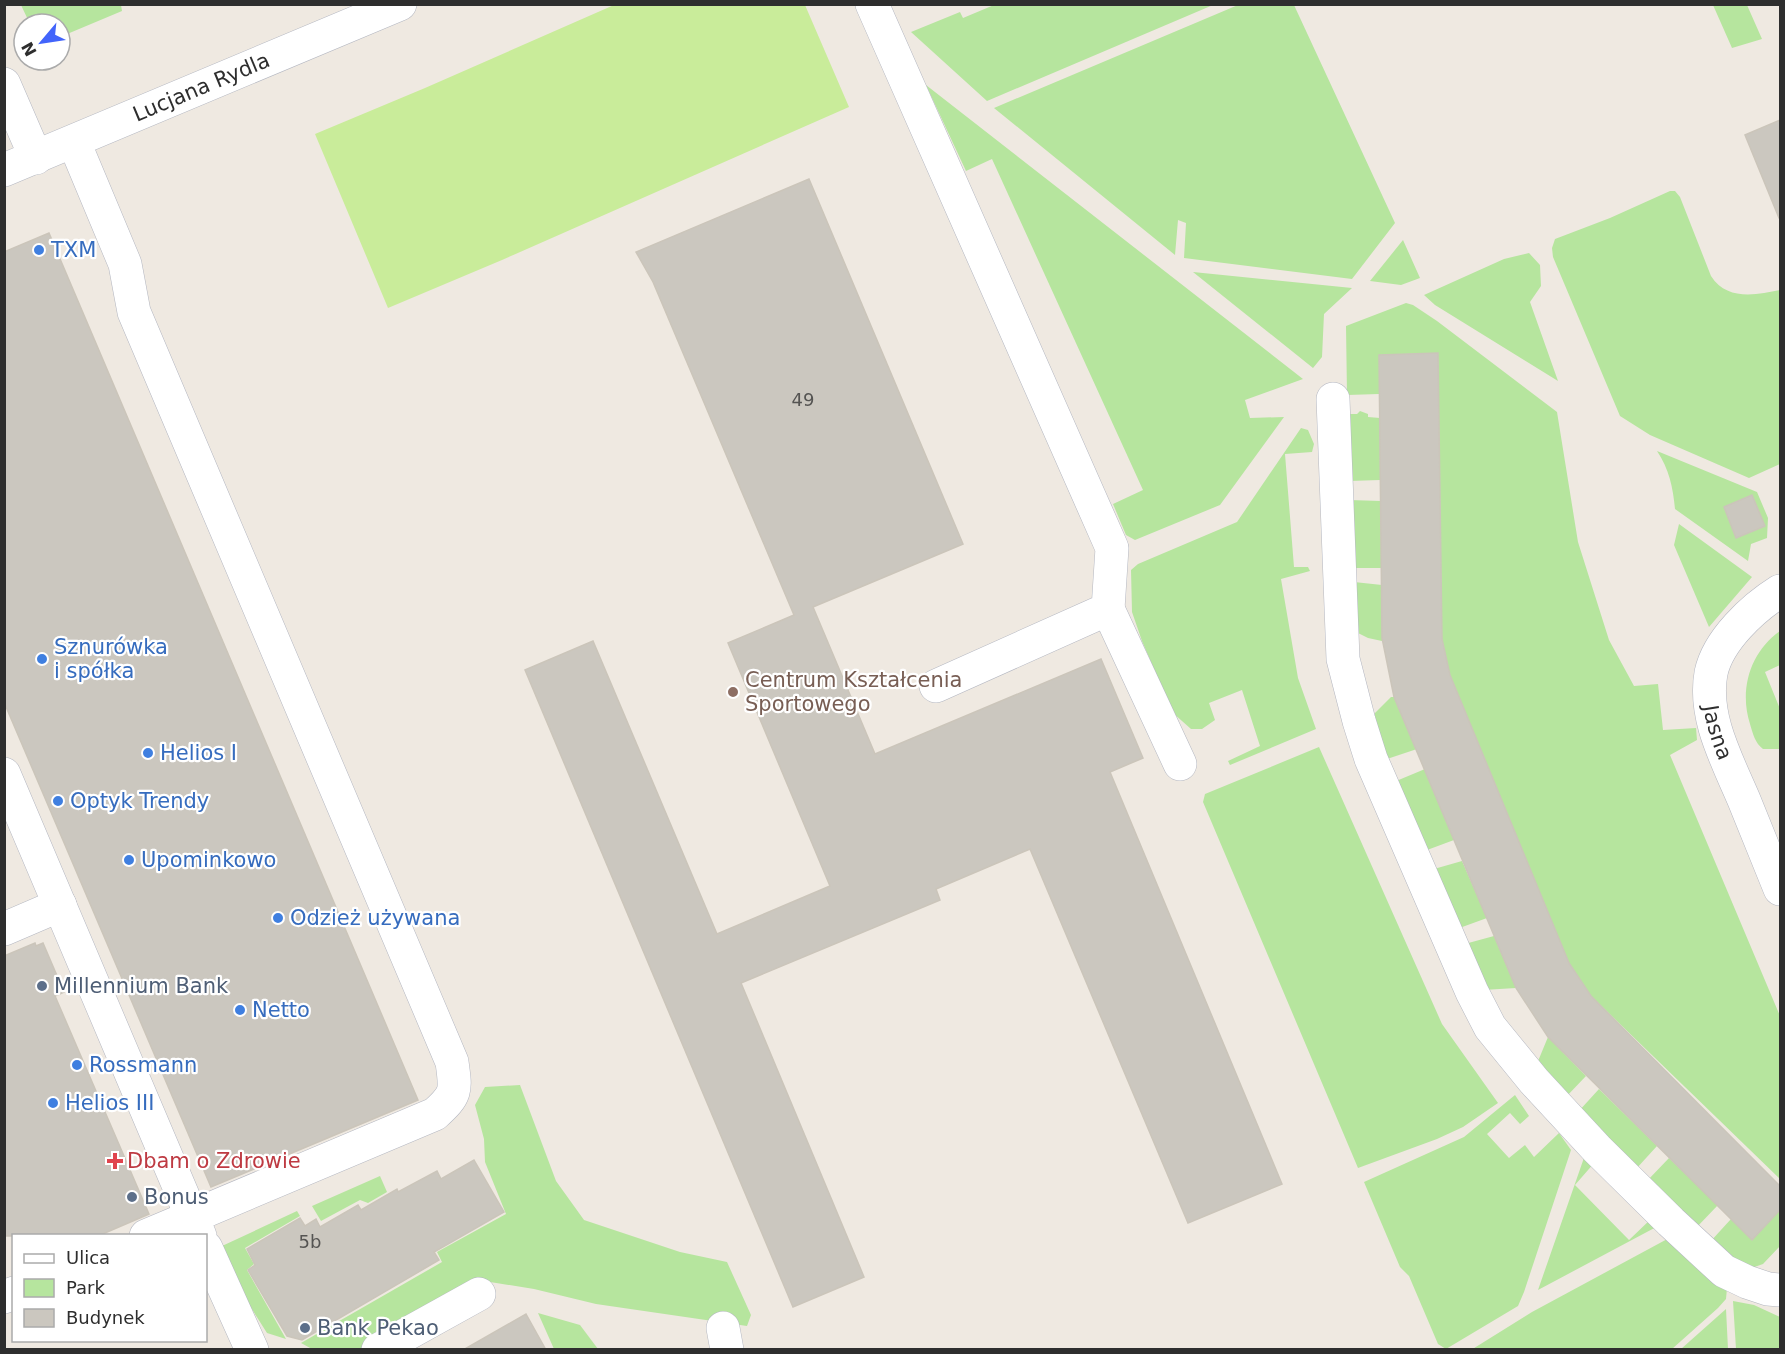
<svg xmlns="http://www.w3.org/2000/svg" width="1785" height="1354" font-family="'DejaVu Sans',sans-serif">
<rect width="100%" height="100%" fill="#efe9e1"/>
<path fill="#b6e59e" d="M 21,5 L 121,5 L 122,11 L 60,37 L 60,24 L 30,24 Z
M 994,5 L 994,4 L 1213,5 L 987,101 L 911,32 L 960,12 L 963,18 Z
M 1238,5 L 1294,5 L 1395,223 L 1352,279 L 1184,258 L 1186,223 L 1178,220 L 1175,255 L 994,108 Z
M 1713,5 L 1747,5 L 1762,39 L 1732,48 Z
M 926,85 L 1303,379 L 1245,400 L 1250,418 L 1284,417 L 1220,505 L 1135,540 L 1126,535 L 1113,504 L 1143,490 L 992,159 L 966,171 Z
M 1670,191 L 1675,191 L 1680,197 L 1711,276 C 1727,301 1756,295 1780,290 L 1780,464 L 1749,478 L 1650,435 L 1620,416 L 1553,257 L 1552,248 L 1555,239 L 1610,218 Z
M 1403,240 L 1420,278 L 1401,285 L 1370,281 Z
M 1529,253 L 1540,265 L 1541,286 L 1530,302 L 1558,381 L 1435,305 L 1424,295 L 1504,259 Z
M 1193,272 L 1352,288 L 1324,314 L 1322,357 L 1313,368 Z
M 1406,303 L 1413,305 L 1437,321 L 1557,412 L 1578,542 L 1609,640 L 1634,686 L 1658,684 L 1663,730 L 1696,728 L 1697,740 L 1670,755 L 1780,1016 L 1780,1179 L 1591,996 L 1569,963 L 1450,675 L 1442,639 L 1438,353 L 1379,355 L 1379,394 L 1347,395 L 1346,326 Z
M 1360,411 L 1368,414 L 1368,417 L 1380,418 L 1380,480 L 1349,481 L 1347,414 L 1357,414 Z
M 1301,428 L 1308,430 L 1314,444 L 1312,452 L 1285,454 L 1294,567 L 1308,567 L 1310,571 L 1281,579 L 1298,678 L 1316,729 L 1230,765 L 1228,761 L 1260,746 L 1242,690 L 1209,703 L 1215,720 L 1202,729 L 1191,729 L 1173,713 L 1142,641 L 1132,612 L 1131,570 L 1138,564 L 1237,522 Z
M 1657,451 L 1757,492 L 1768,518 L 1767,538 L 1751,544 L 1748,561 L 1675,509 C 1673,487 1669,469 1657,451 Z
M 1349,500 L 1381,501 L 1381,568 L 1349,568 Z
M 1679,524 L 1752,577 L 1709,627 L 1674,545 Z
M 1354,582 L 1382,585 L 1382,641 L 1368,638 L 1358,633 Z
M 1780,631 L 1780,665 L 1765,672 L 1780,709 L 1780,749 L 1763,749 C 1755,743 1753,734 1750,724 C 1739,690 1750,652 1780,631 Z
M 1391,697 L 1394,697 L 1417,749 L 1381,761 L 1372,721 L 1375,713 Z
M 1319,747 L 1442,1024 L 1498,1103 L 1463,1127 L 1437,1139 L 1358,1168 L 1203,802 L 1205,794 Z
M 1425,769 L 1454,840 L 1419,853 L 1389,784 Z
M 1462,861 L 1487,918 L 1454,930 L 1427,871 Z
M 1494,936 L 1516,988 L 1483,990 L 1461,945 Z
M 1548,1037 L 1586,1076 L 1565,1098 L 1536,1066 Z
M 520,1085 L 556,1181 L 584,1220 L 680,1252 L 727,1262 L 751,1315 L 747,1326 L 596,1304 L 534,1289 L 484,1281 L 364,1349 L 312,1349 L 301,1343 L 442,1262 L 437,1252 L 506,1214 L 485,1162 L 484,1139 L 475,1105 L 485,1087 Z
M 1599,1089 L 1657,1146 L 1636,1169 L 1578,1112 Z
M 1515,1095 L 1529,1116 L 1520,1124 L 1510,1113 L 1487,1134 L 1509,1158 L 1525,1145 L 1534,1157 L 1559,1133 L 1571,1150 L 1524,1292 L 1518,1306 L 1446,1349 L 1438,1344 L 1409,1276 L 1400,1267 L 1364,1182 L 1464,1137 Z
M 1586,1152 L 1595,1162 L 1575,1185 L 1629,1240 L 1652,1218 L 1660,1225 L 1538,1290 Z
M 1669,1158 L 1718,1205 L 1696,1228 L 1646,1182 Z
M 380,1176 L 387,1192 L 368,1203 L 360,1200 L 321,1221 L 312,1206 Z
M 1780,1210 L 1780,1246 L 1763,1264 L 1743,1271 L 1710,1242 L 1731,1219 L 1752,1239 Z
M 297,1211 L 300,1216 L 245,1248 L 254,1264 L 247,1270 L 286,1339 L 267,1333 L 231,1276 L 222,1246 Z
M 1671,1237 L 1727,1288 L 1726,1299 L 1718,1308 L 1672,1349 L 1471,1350 L 1532,1312 Z
M 1733,1301 L 1754,1305 L 1780,1317 L 1780,1349 L 1736,1349 Z
M 1726,1309 L 1728,1349 L 1681,1349 Z
M 538,1313 L 580,1325 L 598,1349 L 554,1349 Z"/>
<path fill="#c9ec9a" d="M 614,5 L 805,5 L 849,107 L 502,260 L 388,308 L 315,134 L 425,88 Z"/>
<path fill="#cbc7bf" stroke="#cbc5ba" stroke-width="1.5" d="M 1780,120 L 1780,218 L 1779,218 L 1745,135 Z
M 809,179 L 963,544 L 813,607 L 875,754 L 1101,659 L 1143,758 L 1110,772 L 1282,1184 L 1188,1223 L 1030,849 L 936,889 L 940,900 L 741,983 L 864,1277 L 793,1307 L 525,670 L 593,641 L 717,934 L 830,886 L 728,643 L 794,615 L 653,282 L 636,252 Z
M 49,233 L 418,1100 L 211,1187 L 4,702 L 4,252 Z
M 1438,353 L 1442,639 L 1450,675 L 1569,963 L 1591,996 L 1780,1186 L 1780,1210 L 1752,1240 L 1548,1037 L 1516,988 L 1394,697 L 1382,638 L 1379,355 Z
M 1752,495 L 1765,526 L 1736,538 L 1724,507 Z
M 35,943 L 36,946 L 43,943 L 64,992 L 55,996 L 149,1214 L 98,1236 L 4,1236 L 4,956 Z
M 474,1160 L 504,1212 L 434,1252 L 439,1260 L 302,1340 L 287,1336 L 248,1270 L 255,1265 L 247,1249 L 300,1218 L 305,1226 L 316,1219 L 320,1227 L 358,1205 L 361,1210 L 397,1189 L 398,1192 L 437,1171 L 441,1179 Z
M 526,1314 L 546,1350 L 463,1350 Z"/>
<g fill="none" stroke-linecap="round" stroke-linejoin="round">
<g stroke="#b4b7c1" stroke-width="34">
<g id="street">
<path d="M 872,4 L 1112,548 L 1108,609 L 936,686"/>
<path d="M 4,84 L 36,158"/>
<path d="M 74,142 L 125,264 L 134,312 L 452,1062 C 456,1091 457,1094 435,1114 L 146,1236"/>
<path id="s1" d="M 4,170 L 400,4"/>
<path d="M 1333,399 L 1343,659 L 1359,721 L 1371,759 L 1472,992 L 1490,1027 L 1534,1081 L 1597,1149 L 1671,1222 L 1724,1271 L 1747,1282 L 1768,1289 L 1780,1290"/>
<path id="s2" d="M 1780,591 C 1753,608 1718,640 1711,673 C 1703,717 1727,760 1744,800 C 1756,829 1768,859 1780,889"/>
<path d="M 1108,609 L 1180,764"/>
<path d="M 4,774 L 200,1236"/>
<path d="M 4,929 L 60,905"/>
<path d="M 206,1248 L 252,1350"/>
<path d="M 4,1297 L 14,1293"/>
<path d="M 723,1328 L 727,1350"/>
<path d="M 378,1350 L 479,1294"/>
</g>
</g>
<use href="#street" stroke="#fff" stroke-width="33"/>
</g>
<g fill="#3f7fe0" stroke="#fff" stroke-width="2">
<circle cx="39" cy="250" r="6"/>
<circle cx="42" cy="659" r="6"/>
<circle cx="148" cy="753" r="6"/>
<circle cx="58" cy="801" r="6"/>
<circle cx="129" cy="860" r="6"/>
<circle cx="278" cy="918" r="6"/>
<circle cx="240" cy="1010" r="6"/>
<circle cx="77" cy="1065" r="6"/>
<circle cx="53" cy="1103" r="6"/>
</g>
<circle fill="#8d6e63" stroke="#fff" stroke-width="2" cx="733" cy="692" r="6"/>
<g fill="#5c6f8a" stroke="#fff" stroke-width="2">
<circle cx="42" cy="986" r="6"/>
<circle cx="132" cy="1197" r="6"/>
<circle cx="305" cy="1328" r="6"/>
</g>
<path fill="#e0444e" stroke="#fff" stroke-width="2" d="M112 1152h6v6h6v6h-6v6h-6v-6h-6v-6h6z"/>
<g text-anchor="middle" stroke-width="4.5" stroke-linejoin="round" paint-order="stroke">
<g font-size="18" fill="#555452">
<text x="803" y="406">49</text>
<text x="310" y="1248">5b</text>
</g>
<g font-size="21" fill="#2e2e2e" stroke="#fff">
<text dy="7" stroke="none"><textPath href="#s1" startOffset="214">Lucjana Rydla</textPath></text>
<text dy="7" stroke="none"><textPath href="#s2" startOffset="170">Jasna</textPath></text>
</g>
<g font-size="21" fill="#366cbe" stroke="#fff" text-anchor="start">
<text x="51" y="257">TXM</text>
<text x="54" y="654">Sznurówka<tspan x="54" dy="24">i spółka</tspan></text>
<text x="160" y="760">Helios I</text>
<text x="70" y="808">Optyk Trendy</text>
<text x="141" y="867">Upominkowo</text>
<text x="290" y="925">Odzież używana</text>
<text x="252" y="1017">Netto</text>
<text x="89" y="1072">Rossmann</text>
<text x="65" y="1110">Helios III</text>
</g>
<g font-size="21" fill="#785e54" stroke="#fff" text-anchor="start">
<text x="745" y="687">Centrum Kształcenia<tspan x="745" dy="24">Sportowego</tspan></text>
</g>
<g font-size="21" fill="#4e5e75" stroke="#fff" text-anchor="start">
<text x="54" y="993">Millennium Bank</text>
<text x="144" y="1204">Bonus</text>
<text x="317" y="1335">Bank Pekao</text>
</g>
<g font-size="21" fill="#be3a42" stroke="#fff" text-anchor="start">
<text x="127" y="1168">Dbam o Zdrowie</text>
</g>
</g>
<rect width="1785" height="1354" fill="none" stroke="#2e2e2e" stroke-width="12"/>
<rect x="12" y="1234" width="195" height="108" fill="#ffffff" stroke="#ababab" stroke-width="1.5"/>
<rect x="24" y="1254" width="30" height="9" fill="#ffffff" stroke="#ababab" stroke-width="1.5"/>
<text x="66" y="1264" font-size="18" fill="#2e2e2e">Ulica</text>
<rect x="24" y="1279" width="30" height="18" fill="#b6e59e" stroke="#ababab" stroke-width="1.5"/>
<text x="66" y="1294" font-size="18" fill="#2e2e2e">Park</text>
<rect x="24" y="1309" width="30" height="18" fill="#cbc7bf" stroke="#ababab" stroke-width="1.5"/>
<text x="66" y="1324" font-size="18" fill="#2e2e2e">Budynek</text>
<g transform="translate(42 42) rotate(241)"><circle r="28" fill="#ffffff" stroke="#ababab" stroke-width="1.5"/>
<path d="M0-4.5L10 22L0 15L-10 22Z" fill="#4264fb"/>
<text y="-9" font-size="16" font-weight="bold" text-anchor="middle" fill="#2e2e2e">N</text>
</g>
</svg>
